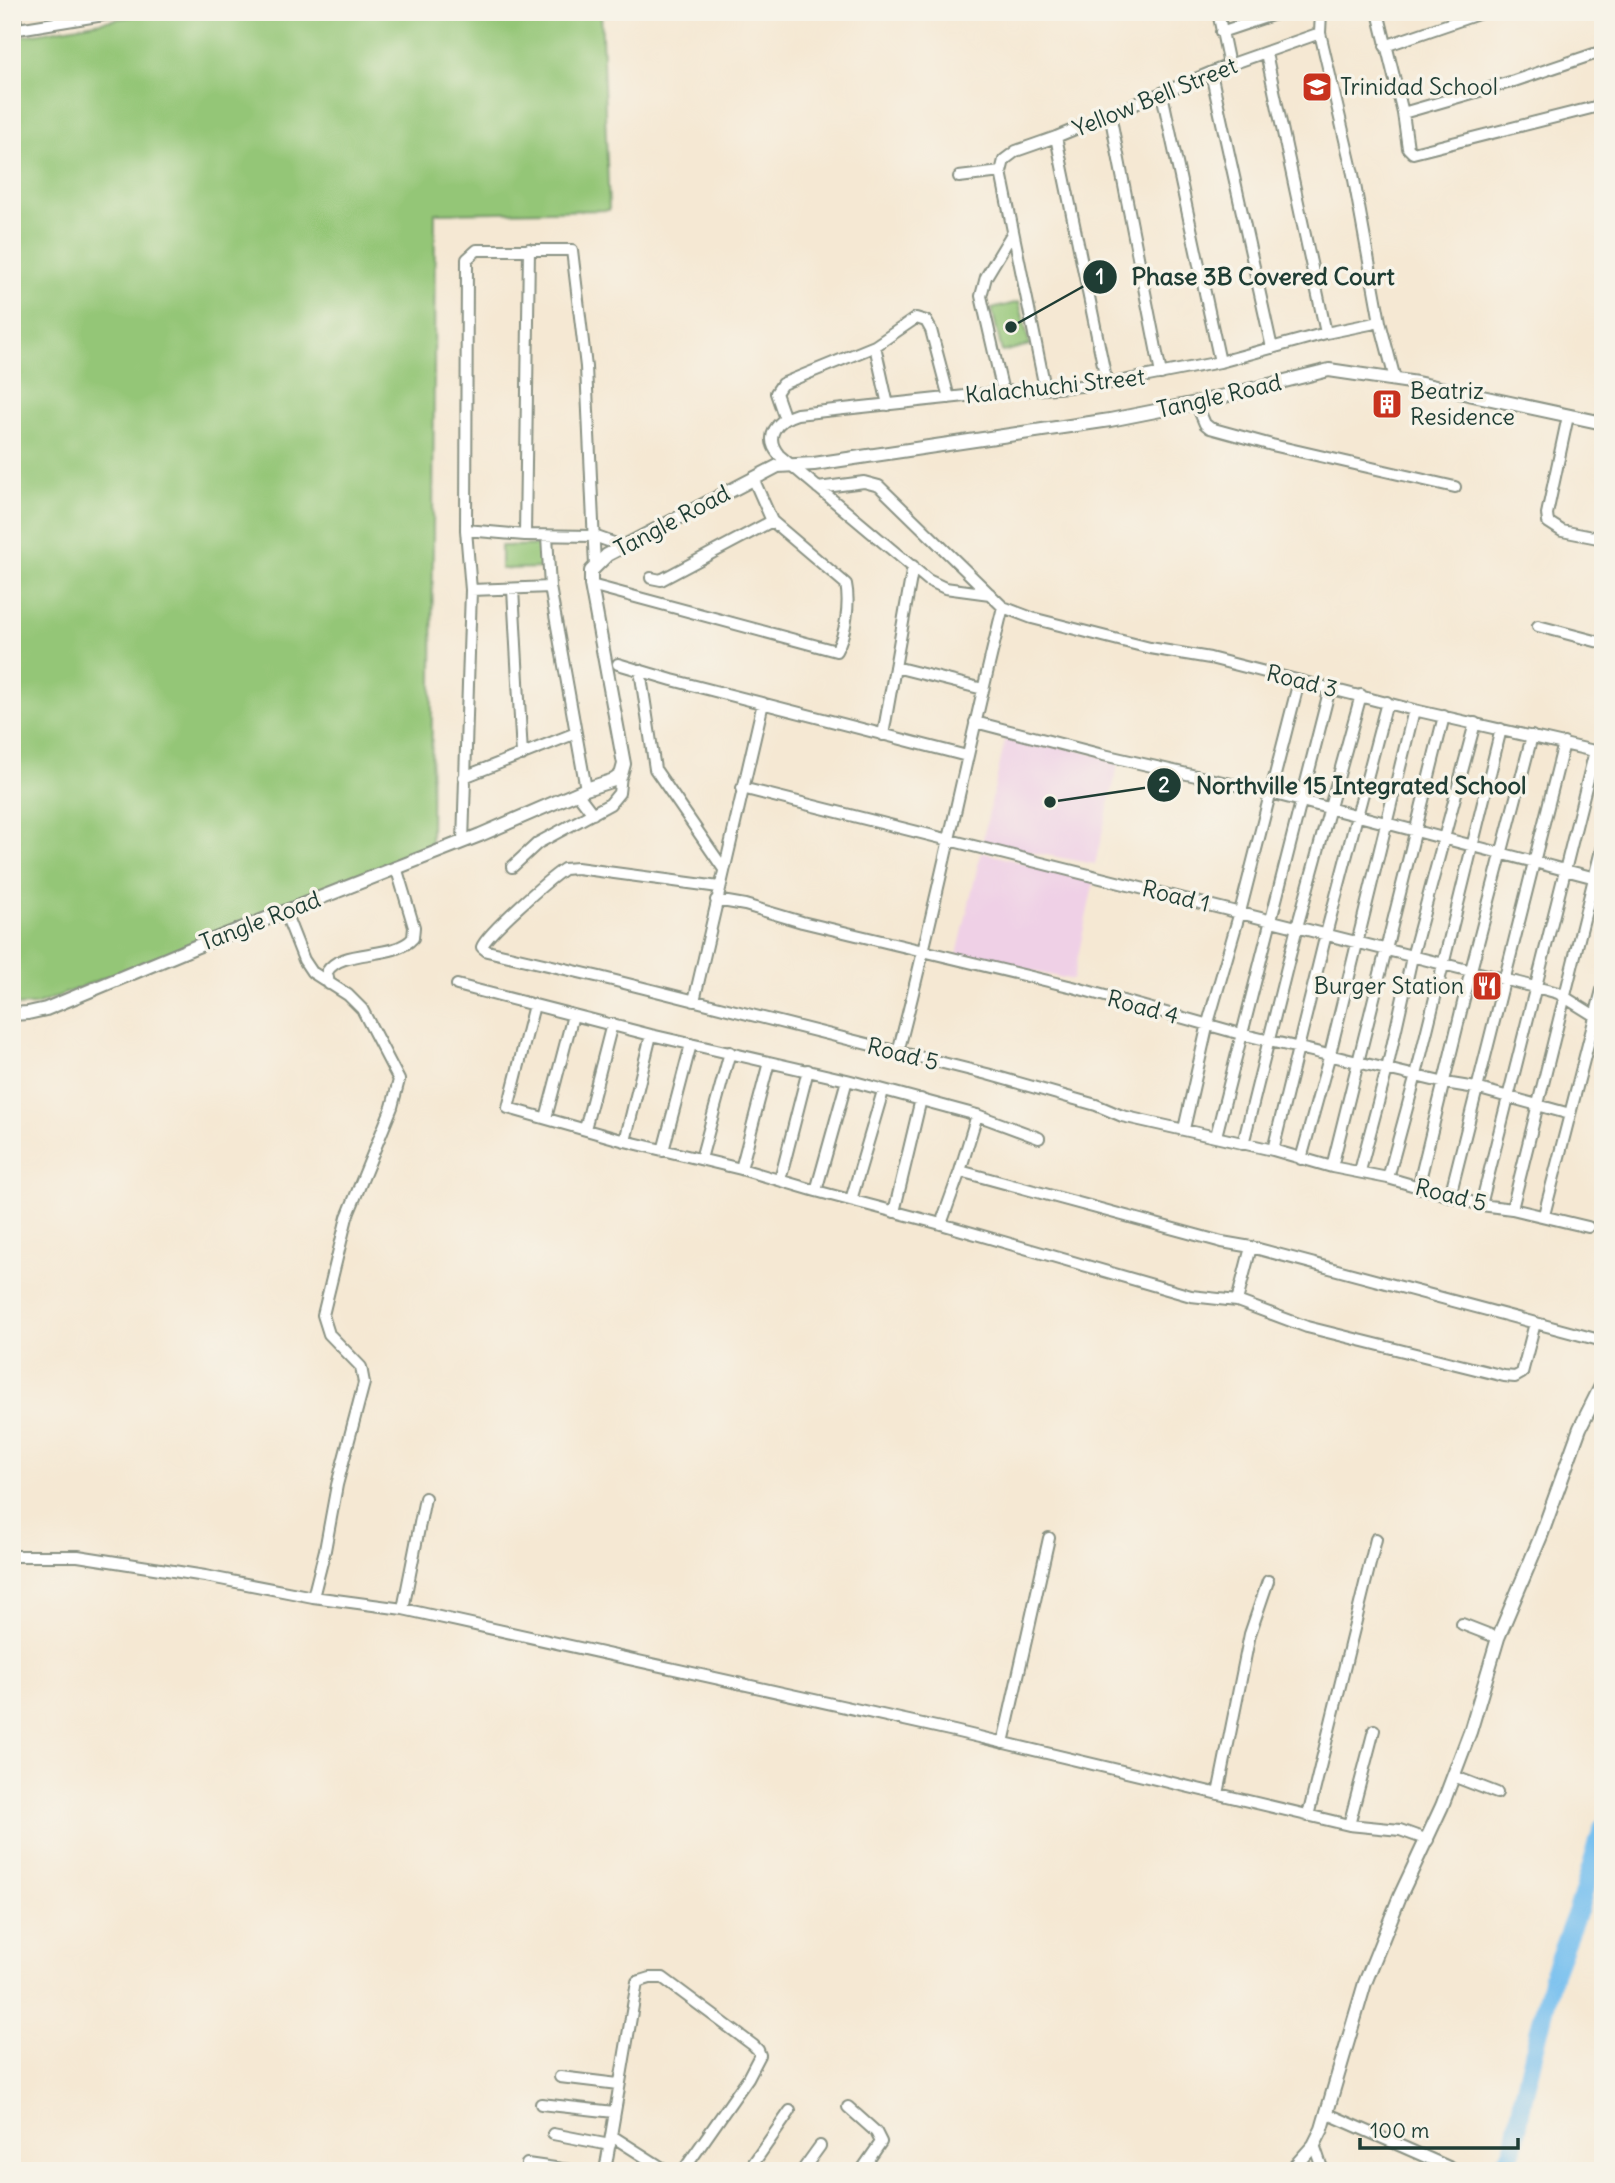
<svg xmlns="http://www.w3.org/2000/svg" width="1615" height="2183" font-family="Delius,sans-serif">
<rect width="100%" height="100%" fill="#f7f3e8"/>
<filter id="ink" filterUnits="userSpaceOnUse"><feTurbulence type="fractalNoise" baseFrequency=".0143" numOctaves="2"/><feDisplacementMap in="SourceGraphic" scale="14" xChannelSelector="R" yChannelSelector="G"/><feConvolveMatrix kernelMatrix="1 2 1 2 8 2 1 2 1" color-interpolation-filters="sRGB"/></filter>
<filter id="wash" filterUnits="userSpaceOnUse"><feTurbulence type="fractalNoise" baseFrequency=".00686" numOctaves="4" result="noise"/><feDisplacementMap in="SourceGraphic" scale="28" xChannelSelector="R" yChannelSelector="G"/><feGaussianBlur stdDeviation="1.57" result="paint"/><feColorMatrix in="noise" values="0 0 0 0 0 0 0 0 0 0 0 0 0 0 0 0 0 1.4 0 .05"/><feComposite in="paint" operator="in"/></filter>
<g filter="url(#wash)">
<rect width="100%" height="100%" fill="#f5e8d3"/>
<path fill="#efd0e6" d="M 1007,732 L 1119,761 L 1095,864 L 982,843 Z
M 981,852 L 1094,881 L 1073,980 L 957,955 Z"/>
<path fill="#94c677" stroke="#5a8256" stroke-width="2" d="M 156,12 L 601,12 L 609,210 L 435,213 L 431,849 L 36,1005 L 12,1006 L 12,38 Z
M 1019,302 L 1030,345 L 1002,352 L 992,309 Z
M 545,545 L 546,568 L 501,569 L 501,546 Z"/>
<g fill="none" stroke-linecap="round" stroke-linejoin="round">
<path stroke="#77c0ef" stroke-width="19" d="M 1497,2171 L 1511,2153 L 1515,2142 L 1523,2098 L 1553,1974 L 1581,1901 L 1603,1827"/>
</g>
</g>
<g filter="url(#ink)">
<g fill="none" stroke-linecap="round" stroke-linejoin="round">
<g stroke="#8a9284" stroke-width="14">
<path id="minor" d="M 14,12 L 17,29
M 1218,12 L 1229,65
M 1321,12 L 1320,33 L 1353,174 L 1380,322 L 1395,379
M 1378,12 L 1403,113 L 1408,148 L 1413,153 L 1603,105
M 12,30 L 122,12
M 1221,32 L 1281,12
M 1385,46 L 1484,12
M 1266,53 L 1326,333
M 1211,73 L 1272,348
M 1162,94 L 1220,362
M 1403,113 L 1514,81 L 1603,51
M 1110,114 L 1161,374
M 1056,137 L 1107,384
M 959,177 L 1001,172
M 875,346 L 888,405
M 1045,388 L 1001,172 L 1004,160 L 1016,151 L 1056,137 L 1229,65 L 1320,33
M 1003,392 L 981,296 L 986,277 L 1013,232
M 1196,403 L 1205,424 L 1210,428 L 1272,445 L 1455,487
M 1568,416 L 1547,514 L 1548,522 L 1562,531 L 1603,539
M 785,419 L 776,393 L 782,384 L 875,346 L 916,318 L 926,321 L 931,330 L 949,398
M 818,488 L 864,482 L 879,486 L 1003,607 L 1032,618 L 1150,648 L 1210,658 L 1414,710 L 1603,753
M 466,530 L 525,535 L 594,536 L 622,546
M 525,535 L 529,249
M 651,578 L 661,580 L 772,521
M 591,585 L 836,651 C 846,634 850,603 846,584 L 772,521 L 753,478
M 513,589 L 522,755
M 471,590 L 550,587
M 990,594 L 945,588 L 928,580 L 779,455 C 763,436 777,420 797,414 L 1003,392 L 1107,384 L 1220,362 L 1326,333 L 1380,322
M 1538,626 L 1603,643
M 618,664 L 672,680 L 967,756
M 895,667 L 983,689
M 640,670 L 655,769 L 723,868
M 975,722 L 1099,754 L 1271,793 L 1603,880
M 576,733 L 586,789
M 883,735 L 913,566
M 464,777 L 576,733 L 550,587 L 547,536
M 742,788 L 1547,990 L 1558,993 L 1603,1021
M 577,793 L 593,814
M 463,842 L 471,590 L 466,530 L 467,259 L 477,250 L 572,250 L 586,367 L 595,566
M 512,867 L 538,843 L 610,804 L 619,793 L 621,775
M 719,887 L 577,868 L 564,869 C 549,879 486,934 482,947 L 487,951 L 600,977 L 987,1074 L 1096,1105 L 1122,1116 L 1273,1150 L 1332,1167 L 1388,1178 L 1481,1205 L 1512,1209 L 1588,1227
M 716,900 L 745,905 L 802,922 L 1073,987 L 1241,1034 L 1445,1083 L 1476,1088 L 1570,1114
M 285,912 L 304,960 L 312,972 L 348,995 L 362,1009 L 399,1080 L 392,1107 L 347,1217 L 323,1315 L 329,1334 L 361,1367 L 364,1383 L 337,1485 L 325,1550 L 313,1597
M 329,984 L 327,972 C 340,948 394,960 413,938 L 414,927 L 396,867
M 457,985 L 651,1035 L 847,1080 L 977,1115 L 1039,1138
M 694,1001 L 763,703
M 534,1005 L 508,1108 L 625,1141 L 741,1169 L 816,1191 L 941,1224 L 1191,1296 L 1237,1301 L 1307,1327 L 1504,1376 L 1515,1377 L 1522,1373 L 1535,1323
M 898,1052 C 937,904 966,755 1003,607
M 546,1118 L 573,1015
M 585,1129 L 612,1024
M 1184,1129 L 1208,1023 L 1240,912 L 1299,681
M 1216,1136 L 1330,688
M 625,1141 L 651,1035
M 1243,1144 L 1297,927 L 1361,695
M 1273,1150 L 1326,934 L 1387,702
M 663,1151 L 691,1044
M 701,1159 L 730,1052
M 1301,1159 L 1330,1054 L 1414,710
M 1332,1167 L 1444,716
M 741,1169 L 769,1062
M 960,1171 L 1222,1242 L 1251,1247 L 1603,1341
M 1360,1171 L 1387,1069 L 1412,957 L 1475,723
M 1388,1178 L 1416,1075 L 1501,729
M 780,1180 L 808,1070
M 1418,1188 L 1471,970 L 1532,736
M 816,1191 L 847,1080
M 1450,1196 L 1564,743
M 851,1200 L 883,1091
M 1481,1205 L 1595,751
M 1512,1209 L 1603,842
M 894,1212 L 921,1099
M 1544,1215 L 1603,986
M 941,1224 L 960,1171 L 977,1115
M 1237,1301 L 1251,1247
M 12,1556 L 78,1556 L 205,1576 L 313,1597 L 403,1609 L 954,1731 L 1349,1825 L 1400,1830 L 1428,1840
M 403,1609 L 425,1498
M 1462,1624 L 1498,1638
M 1003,1743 L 1049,1538
M 1453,1776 L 1497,1793
M 1218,1794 L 1250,1634 L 1268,1581
M 1308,1816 L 1376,1539
M 1349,1825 L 1374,1730
M 560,2077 L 618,2084
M 541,2104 L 614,2112
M 848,2107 L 876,2132 L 881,2142 L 861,2171
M 1326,2113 L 1451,2168
M 553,2134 L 610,2145
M 612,2136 L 667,2171
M 1314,2145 L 1323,2171
M 527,2164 L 576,2171
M 605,2171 L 637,1982 L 650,1978 L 663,1978 L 753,2045 L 758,2050 L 760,2055 L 748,2078 L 683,2171
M 748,2171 L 790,2111
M 802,2171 L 820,2146"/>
</g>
<g stroke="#8a9284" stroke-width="16">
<path id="tertiary" d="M 12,1014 L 28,1013 L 46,1009 L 195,947 L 480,835 L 586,789 L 614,780 L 621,775 L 624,764 L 591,585 L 591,571 L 607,555 L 778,466 L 814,464 L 1110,420 L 1196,403 L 1329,370 L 1417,383 L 1603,423
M 1291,2171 L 1314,2145 L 1322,2129 L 1365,1983 L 1400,1896 L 1442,1806 L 1470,1732 L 1498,1638 L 1541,1536 L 1580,1428 L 1603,1382"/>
</g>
<use href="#minor" stroke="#fff" stroke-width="10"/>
<use href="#tertiary" stroke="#fff" stroke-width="12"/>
</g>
</g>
<defs>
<g id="school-square" transform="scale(1.575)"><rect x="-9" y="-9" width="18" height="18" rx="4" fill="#c8321e" stroke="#f7f3e8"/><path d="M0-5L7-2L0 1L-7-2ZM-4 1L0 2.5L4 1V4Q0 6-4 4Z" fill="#fff"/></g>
<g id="building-square" transform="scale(1.575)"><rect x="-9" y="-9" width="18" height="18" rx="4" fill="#c8321e" stroke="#f7f3e8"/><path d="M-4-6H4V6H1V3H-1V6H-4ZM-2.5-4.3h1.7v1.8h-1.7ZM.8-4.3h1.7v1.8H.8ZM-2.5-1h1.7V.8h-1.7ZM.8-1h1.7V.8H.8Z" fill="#fff"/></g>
<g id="restaurant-square" transform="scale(1.575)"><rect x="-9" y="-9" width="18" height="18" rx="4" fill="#c8321e" stroke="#f7f3e8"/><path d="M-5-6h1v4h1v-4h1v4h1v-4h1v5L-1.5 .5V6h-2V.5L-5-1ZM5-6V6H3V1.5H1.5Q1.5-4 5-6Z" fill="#fff"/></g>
</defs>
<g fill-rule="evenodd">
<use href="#school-square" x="1317" y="87"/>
<use href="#building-square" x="1387" y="404"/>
<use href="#restaurant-square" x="1487" y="986"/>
</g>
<g text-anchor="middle" stroke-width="7" stroke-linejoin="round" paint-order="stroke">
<g font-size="23" fill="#1f3d34" stroke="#f7f3e8" text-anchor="start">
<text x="1340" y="95">Trinidad School</text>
<text x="1410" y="399">Beatriz<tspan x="1410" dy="26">Residence</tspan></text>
<text x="1464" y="994" text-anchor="end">Burger Station</text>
</g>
<g font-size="23" fill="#1f3d34" stroke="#f7f3e8">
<text transform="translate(1155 97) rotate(-22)" y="8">Yellow Bell Street</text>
<text transform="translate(1055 386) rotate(-6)" y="8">Kalachuchi Street</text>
<text transform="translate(1219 396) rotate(-13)" y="8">Tangle Road</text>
<text transform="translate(672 521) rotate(-28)" y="8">Tangle Road</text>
<text transform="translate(1302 681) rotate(14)" y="8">Road 3</text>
<text transform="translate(1176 896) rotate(14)" y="8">Road 1</text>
<text transform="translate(260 921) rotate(-21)" y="8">Tangle Road</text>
<text transform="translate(1143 1007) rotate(15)" y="8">Road 4</text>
<text transform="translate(903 1054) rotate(14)" y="8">Road 5</text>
<text transform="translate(1451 1195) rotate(14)" y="8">Road 5</text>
</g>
</g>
<path fill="none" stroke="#1f3d34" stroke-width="2.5" d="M1011 327L1100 277M1050 802L1164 785"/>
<g fill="#1f3d34" stroke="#f7f3e8" stroke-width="2.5">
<circle cx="1011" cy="327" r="7"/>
<circle cx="1050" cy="802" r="7"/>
<circle cx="1100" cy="277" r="18"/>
<circle cx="1164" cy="785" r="18"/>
</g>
<g font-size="21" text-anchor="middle" font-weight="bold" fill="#fff">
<text x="1100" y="284">1</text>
<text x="1164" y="792">2</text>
</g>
<g font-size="24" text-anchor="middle" font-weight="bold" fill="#1f3d34" stroke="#f7f3e8" stroke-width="7" stroke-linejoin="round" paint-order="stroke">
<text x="1263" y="285">Phase 3B Covered Court</text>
<text x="1361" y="794">Northville 15 Integrated School</text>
</g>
<rect width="1615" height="2183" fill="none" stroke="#f7f3e8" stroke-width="42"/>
<path d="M1360 2138v10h158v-10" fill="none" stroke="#1f3d34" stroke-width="3.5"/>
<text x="1370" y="2138" font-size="21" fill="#1f3d34" stroke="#f7f3e8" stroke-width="5" paint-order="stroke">100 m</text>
</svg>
